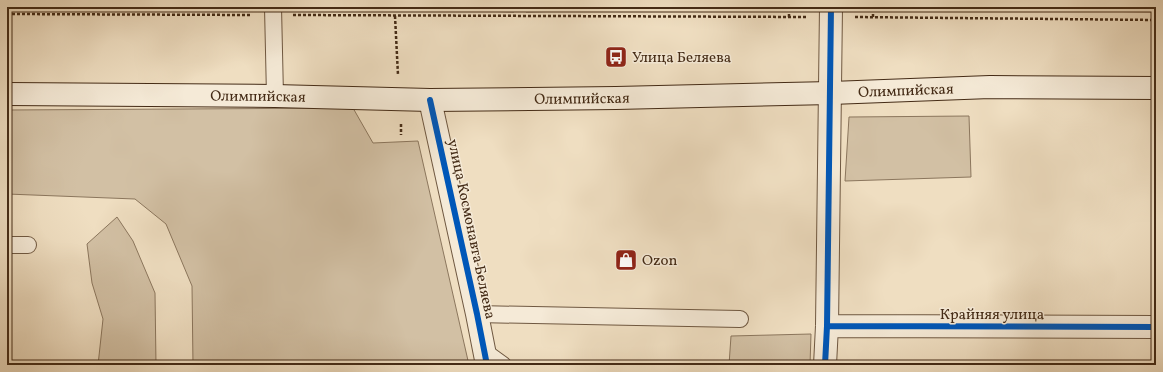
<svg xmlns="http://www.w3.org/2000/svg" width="1163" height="372" font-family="Vollkorn,serif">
<rect width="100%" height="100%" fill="#efdec1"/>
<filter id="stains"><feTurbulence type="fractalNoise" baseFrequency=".005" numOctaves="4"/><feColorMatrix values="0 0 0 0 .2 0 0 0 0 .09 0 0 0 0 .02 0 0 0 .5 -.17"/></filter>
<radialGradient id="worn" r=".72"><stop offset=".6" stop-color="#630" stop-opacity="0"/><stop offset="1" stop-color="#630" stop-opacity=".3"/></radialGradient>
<path fill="#d2c0a4" stroke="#8b765d" d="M 349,7 L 514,7 L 514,12 Z
M 526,7 L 729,7 L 526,12 Z
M 883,7 L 1156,7 L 1156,12 L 883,8 Z
M 353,108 L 373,143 L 418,141 L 469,365 L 193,365 L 192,286 L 166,224 L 135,199 L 7,194 L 7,110 Z
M 969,116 L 971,177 L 845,181 L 849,117 Z
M 117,217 L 133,241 L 155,293 L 156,365 L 98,365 L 103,319 L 92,283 L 87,244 Z
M 811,334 L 810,365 L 729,365 L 731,336 Z"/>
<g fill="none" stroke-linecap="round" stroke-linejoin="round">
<g stroke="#6f5841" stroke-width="18">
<path id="service" d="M 273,7 L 275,96
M 7,245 L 28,245
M 477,314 L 740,319
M 485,352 L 503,365"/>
</g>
<g stroke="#6f5841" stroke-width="24">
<path id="minor" d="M 827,326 L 1156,327
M 825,365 L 827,326 L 831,7"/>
</g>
<g stroke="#6f5841" stroke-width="24">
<path id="tertiary" d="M 430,100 L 477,314 L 487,365"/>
</g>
<g stroke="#442b16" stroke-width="24">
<g id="secondary">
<path id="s1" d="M 7,94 L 275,96 L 430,100 L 616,98 L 831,93 L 990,87 L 1156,88"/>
</g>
</g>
<path stroke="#442b16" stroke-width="2.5" stroke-dasharray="3 2" stroke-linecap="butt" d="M 7,14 L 252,15
M 293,15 L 806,17
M 395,16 L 398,75
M 789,17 L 789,7
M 855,17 L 1156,20
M 873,17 L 873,7
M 401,124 L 401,135"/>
<use href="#service" stroke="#f5ead7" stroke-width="16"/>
<use href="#minor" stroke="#f5ead7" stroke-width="22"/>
<use href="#tertiary" stroke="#f5ead7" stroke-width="22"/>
<use href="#secondary" stroke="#f5ead7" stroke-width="22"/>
<g stroke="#f5ead7" stroke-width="8">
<path id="cycleway" d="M 430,100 L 477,314 L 487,365
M 827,326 L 1156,327
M 825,365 L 827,326 L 831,7"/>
</g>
<use href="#cycleway" stroke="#0057b8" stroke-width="6"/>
</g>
<defs>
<g id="bus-square" transform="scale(1.15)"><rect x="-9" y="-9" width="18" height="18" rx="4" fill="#8f2418" stroke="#f5ead7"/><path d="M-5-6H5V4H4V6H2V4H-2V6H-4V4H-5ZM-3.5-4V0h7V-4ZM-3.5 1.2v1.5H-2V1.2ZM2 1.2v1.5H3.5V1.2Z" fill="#fff"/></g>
<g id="shop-square" transform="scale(1.15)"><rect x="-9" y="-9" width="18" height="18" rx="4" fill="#8f2418" stroke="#f5ead7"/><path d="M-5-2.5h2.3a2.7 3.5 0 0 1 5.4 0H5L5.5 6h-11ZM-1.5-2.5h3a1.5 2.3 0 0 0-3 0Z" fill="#fff"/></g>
</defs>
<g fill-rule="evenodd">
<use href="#bus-square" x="616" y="57"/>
<use href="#shop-square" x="626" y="260"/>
</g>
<g text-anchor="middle" stroke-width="3" stroke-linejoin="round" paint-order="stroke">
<g font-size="15" fill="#442b16" stroke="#f5ead7" text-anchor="start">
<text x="632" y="62">Улица Беляева</text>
<text x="642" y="265">Ozon</text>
</g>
<g font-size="15" fill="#442b16" stroke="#f5ead7">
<text dy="5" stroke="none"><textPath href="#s1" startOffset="899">Олимпийская</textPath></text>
<text dy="5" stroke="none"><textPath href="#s1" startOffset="251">Олимпийская</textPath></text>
<text dy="5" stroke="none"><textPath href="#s1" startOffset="575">Олимпийская</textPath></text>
<text transform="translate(472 229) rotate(78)" y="5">улица Космонавта Беляева</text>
<text x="992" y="319">Крайняя улица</text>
</g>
</g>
<rect width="1163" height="372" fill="none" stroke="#efdec1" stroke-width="24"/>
<rect x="8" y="8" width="1147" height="356" fill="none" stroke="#442b16" stroke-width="2"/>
<rect x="12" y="12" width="1139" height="348" fill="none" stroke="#442b16"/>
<rect width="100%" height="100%" filter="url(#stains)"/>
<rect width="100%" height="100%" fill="url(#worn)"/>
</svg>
